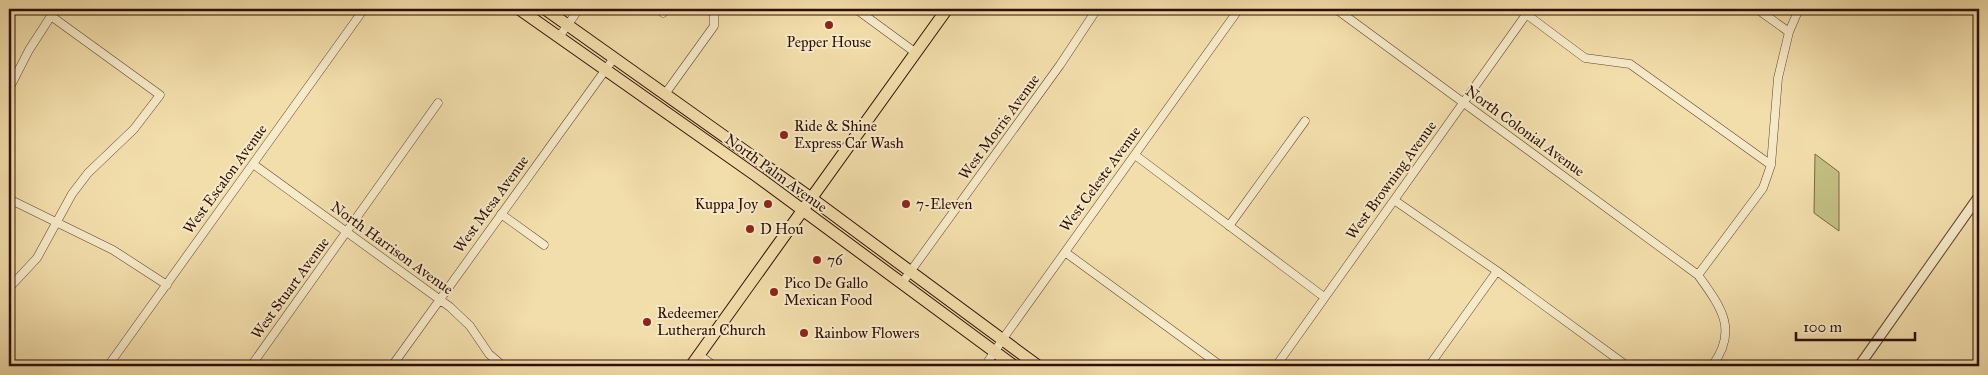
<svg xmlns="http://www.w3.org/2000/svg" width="1988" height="375" font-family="'IM FELL Great Primer',serif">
<rect width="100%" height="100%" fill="#f2deab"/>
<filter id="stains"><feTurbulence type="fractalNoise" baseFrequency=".004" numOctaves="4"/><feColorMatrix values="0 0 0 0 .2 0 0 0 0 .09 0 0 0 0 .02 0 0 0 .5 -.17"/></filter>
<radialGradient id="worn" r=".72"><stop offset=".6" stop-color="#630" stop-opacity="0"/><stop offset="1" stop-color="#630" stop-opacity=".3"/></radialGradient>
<path fill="#c3bf83" stroke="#796643" d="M 1815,154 L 1839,172 L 1839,231 L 1814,213 Z"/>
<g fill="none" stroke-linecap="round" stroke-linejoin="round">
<g stroke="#60422d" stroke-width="9">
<path id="minor" d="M 856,9 L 916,53
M 1336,9 L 1698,275 C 1721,307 1739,330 1712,366
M 1757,9 L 1789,32
M 663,13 L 666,9
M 1526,14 L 1585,58 L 1630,64 L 1771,165
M 559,37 L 579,9
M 9,89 L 29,50 L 51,16 L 160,95 L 134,129 L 88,173 L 72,194 L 37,258 L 9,288
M 665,94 L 714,26 L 714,14 L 709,9
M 1135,155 L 1324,297
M 253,164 L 450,307 L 470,326 L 489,354 L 503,366
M 9,199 L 113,250 L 167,285
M 1394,200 L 1497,271 L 1627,366
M 501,214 L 544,245
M 1229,226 L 1305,121
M 1065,252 L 1221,366
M 1698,275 L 1763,188 L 1771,165 L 1778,78 L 1789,32 L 1799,9
M 902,283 L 1060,65 L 1097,9
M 699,355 L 714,366
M 108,366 L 364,9
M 251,366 L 438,103
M 392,366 L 614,58
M 985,366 L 1007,333 L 1239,9
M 1276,366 L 1530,9
M 1429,366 L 1497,271"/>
</g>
<g stroke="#60422d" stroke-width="11">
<path id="tertiary" d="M 1859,366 L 1979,196"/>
</g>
<g stroke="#2f0e03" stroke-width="13">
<path id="primary" d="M 519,9 L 758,177 L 1014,366
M 545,9 L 811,198 L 1038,366
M 691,366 L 947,9"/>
</g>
<use href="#minor" stroke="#f7eac8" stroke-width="8"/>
<use href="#tertiary" stroke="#f7eac8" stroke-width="9"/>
<use href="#primary" stroke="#f2deab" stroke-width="11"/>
</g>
<g fill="#8f2418" stroke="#f7eac8" stroke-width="2">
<circle cx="829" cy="25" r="5"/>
<circle cx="784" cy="135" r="5"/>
<circle cx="768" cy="204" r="5"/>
<circle cx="906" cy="204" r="5"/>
<circle cx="750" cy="229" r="5"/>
<circle cx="817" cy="260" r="5"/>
<circle cx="774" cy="292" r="5"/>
<circle cx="647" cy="322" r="5"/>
<circle cx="804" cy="333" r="5"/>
</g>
<g text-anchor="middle" stroke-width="4" stroke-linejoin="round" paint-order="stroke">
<g font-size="15" fill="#2f0e03" stroke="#f7eac8" text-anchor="start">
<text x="829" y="47" text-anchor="middle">Pepper House</text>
<text x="794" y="131">Ride &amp; Shine<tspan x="794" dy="17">Express Car Wash</tspan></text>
<text x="758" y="209" text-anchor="end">Kuppa Joy</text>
<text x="916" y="209">7-Eleven</text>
<text x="760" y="234">D Hou</text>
<text x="827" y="265">76</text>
<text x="784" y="288">Pico De Gallo<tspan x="784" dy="17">Mexican Food</tspan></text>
<text x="657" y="318">Redeemer<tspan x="657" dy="17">Lutheran Church</tspan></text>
<text x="814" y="338">Rainbow Flowers</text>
</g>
<g font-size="15" fill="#2f0e03" stroke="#f7eac8">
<text transform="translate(999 127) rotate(-54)" y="5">West Morris Avenue</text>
<text transform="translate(1525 131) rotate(36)" y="5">North Colonial Avenue</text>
<text transform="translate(776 173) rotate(36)" y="5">North Palm Avenue</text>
<text transform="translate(225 179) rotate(-54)" y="5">West Escalon Avenue</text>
<text transform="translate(1100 179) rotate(-54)" y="5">West Celeste Avenue</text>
<text transform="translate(1391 180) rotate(-54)" y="5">West Browning Avenue</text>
<text transform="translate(491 204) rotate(-54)" y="5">West Mesa Avenue</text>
<text transform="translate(392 248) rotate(36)" y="5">North Harrison Avenue</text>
<text transform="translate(290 288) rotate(-54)" y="5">West Stuart Avenue</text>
</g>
</g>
<rect width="1988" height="375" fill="none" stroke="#f2deab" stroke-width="30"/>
<rect x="10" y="10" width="1968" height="355" fill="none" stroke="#2f0e03" stroke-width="2.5"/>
<rect x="15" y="15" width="1958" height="345" fill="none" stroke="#2f0e03"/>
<path d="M1796 332v8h119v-8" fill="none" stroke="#2f0e03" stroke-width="2.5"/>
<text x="1803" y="332" font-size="15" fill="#2f0e03" stroke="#f7eac8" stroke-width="4" paint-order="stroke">100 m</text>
<rect width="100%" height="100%" filter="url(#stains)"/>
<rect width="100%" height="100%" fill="url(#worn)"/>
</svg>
